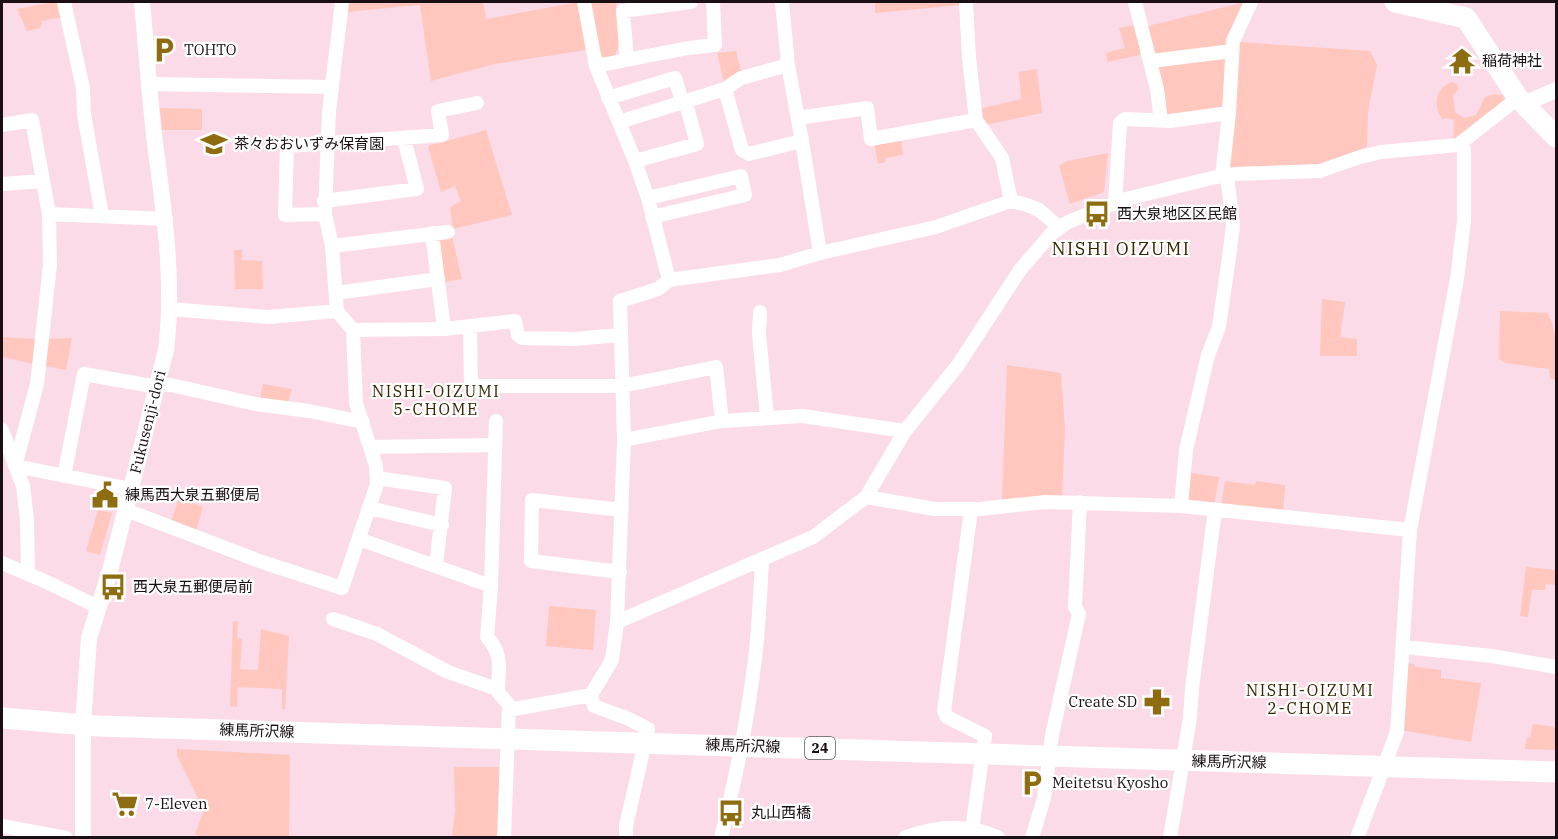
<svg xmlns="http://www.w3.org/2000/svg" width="1558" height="839" font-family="'IBM Plex Serif','Noto Sans JP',serif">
<rect width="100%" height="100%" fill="#fbdbe7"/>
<path fill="#ffc7bd" d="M 54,2 L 59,2 L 63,17 L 42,21 L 40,28 L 27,31 L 17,9 Z
M 347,2 L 483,2 L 486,19 L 579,2 L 586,50 L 495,64 L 431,81 L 420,5 L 346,12 Z
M 589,2 L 616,2 L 619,43 L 615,56 L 604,58 L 596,51 Z
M 875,2 L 961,2 L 962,5 L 875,13 Z
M 1245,2 L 1229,43 L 1224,46 L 1158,54 L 1153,52 L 1108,62 L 1106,53 L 1125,48 L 1119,28 L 1135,25 L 1137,29 Z
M 1239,42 L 1370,51 L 1377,65 L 1368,112 L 1367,147 L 1320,165 L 1228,167 Z
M 736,51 L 742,75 L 724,83 L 717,53 Z
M 1223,58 L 1228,62 L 1222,109 L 1170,116 L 1165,113 L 1158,70 L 1160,65 Z
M 1037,69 L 1042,113 L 985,125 L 980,112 L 983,108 L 1021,99 L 1019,72 Z
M 1451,82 L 1457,84 L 1458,90 L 1453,95 L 1455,112 L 1464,118 L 1476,115 L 1485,97 L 1494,94 L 1503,95 L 1505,101 L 1458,138 L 1453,139 L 1454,120 L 1447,118 L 1442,119 C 1433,105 1435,89 1451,82 Z
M 160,108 L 202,109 L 202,130 L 162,130 Z
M 486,130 L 512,215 L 453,229 L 450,207 L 461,201 L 455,186 L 441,192 L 428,146 Z
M 901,139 L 903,155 L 885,158 L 885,162 L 878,164 L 874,143 Z
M 1108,153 L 1104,192 L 1070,204 L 1059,166 L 1067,161 Z
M 452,237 L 462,279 L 443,282 L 437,243 L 441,238 Z
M 234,250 L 242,250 L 242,260 L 262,261 L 263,289 L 235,289 Z
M 1322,299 L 1345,302 L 1340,337 L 1357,339 L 1357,356 L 1320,356 Z
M 1500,311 L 1547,313 C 1558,330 1557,358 1556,380 L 1550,378 L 1549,369 L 1506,363 L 1499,359 Z
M 2,337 L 36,339 L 34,364 L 2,357 Z
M 72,338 L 66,370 L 45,366 L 47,339 Z
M 1007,365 L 1061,373 L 1065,429 L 1062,497 L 1002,500 Z
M 263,384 L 292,389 L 288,403 L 260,399 Z
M 1191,473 L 1219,477 L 1214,505 L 1188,500 Z
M 1225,481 L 1255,485 L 1256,481 L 1285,485 L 1283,512 L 1221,506 Z
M 179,498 L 203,507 L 196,531 L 171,522 Z
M 98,510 L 112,513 L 100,555 L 86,551 Z
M 1526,567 L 1556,570 L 1556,585 L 1546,584 L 1545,590 L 1532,590 L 1528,617 L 1520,616 Z
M 549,606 L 596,610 L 593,650 L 546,646 Z
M 233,621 L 238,622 L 237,638 L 242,639 L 240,669 L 258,670 L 261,629 L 289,636 L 285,709 L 282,709 L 282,689 L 238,687 L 237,707 L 230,706 Z
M 1406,663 L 1414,664 L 1415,667 L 1441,670 L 1441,678 L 1481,683 L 1471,742 L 1401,730 Z
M 1533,724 L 1556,727 L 1556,750 L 1525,749 L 1527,737 L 1530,738 Z
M 177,749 L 290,755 L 289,837 L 205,838 L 195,834 L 203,813 L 202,806 L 177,756 Z
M 454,767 L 499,767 L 498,837 L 452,838 L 455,811 Z"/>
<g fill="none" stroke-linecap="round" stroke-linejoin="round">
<path stroke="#fff" stroke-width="14" d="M 64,2 L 83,88 L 84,114 L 102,216
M 584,2 L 596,66 L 635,161 L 648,198 L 669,280
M 782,2 L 788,65 L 802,141
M 966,2 L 969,58 L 976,120 L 1002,158 L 1011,201
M 1135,2 L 1157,89 L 1161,121
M 627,60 L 623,11 L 691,2
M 1151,61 L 1232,51
M 596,66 L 688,48 L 715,45 L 713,2
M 149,84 L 332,87
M 725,89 L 741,78 L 788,65
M 608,98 L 675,78 L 681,98 L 687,107 L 697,144 L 635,161
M 798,118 L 867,108 L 871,139 L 976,120
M 619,122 L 725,89 L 742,150 L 749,154 L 802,141 L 820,253
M 2,125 L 32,120 L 49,214 L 50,265 L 37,384 L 15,466
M 1222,177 L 1229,113 L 1233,41 L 1251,2
M 2,184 L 43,181
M 648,198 L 741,176 L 745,195 L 652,217
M 324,201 L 417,189 L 404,139
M 1115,203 L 1120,123 L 1125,119 L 1170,121 L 1229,113
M 49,214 L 166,219
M 325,214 L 285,215 L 287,146 L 442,135 L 438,111 L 477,103
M 432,233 L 444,329
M 332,246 L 448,232
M 336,293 L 438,279
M 169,309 L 268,317 L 337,311
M 760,312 L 759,334 L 767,417
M 470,326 L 471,386 L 622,386 L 716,367 L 722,421
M 353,330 L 444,329 L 515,321 L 518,335 L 522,338 L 574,339 L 620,335
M 496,421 L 491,586 L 487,637 C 504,656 498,669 498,692 L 509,705 L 504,838
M 2,430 L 23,486 L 27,520 L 28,574
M 624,440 L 722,421 L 802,416 L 905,431
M 370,447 L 495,445
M 15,466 L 131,489
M 64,476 L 84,374 L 146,385 L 171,385 L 255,404 L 309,411 L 363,422
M 377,478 L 445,488 L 436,566
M 866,497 L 935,509 L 979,509 L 1045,502 L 1181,506 L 1410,530
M 1181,506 L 1186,450 L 1208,355 L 1219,327 L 1230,250 L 1233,225 L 1227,176
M 369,508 L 442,525
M 126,510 L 262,562 L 342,588 L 377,484 L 376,466 L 356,403 L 353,330 L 337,311 L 332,246 L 325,214 L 329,111 L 342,2
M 971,510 L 944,711 L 947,717 L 985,736 L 972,830
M 359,539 L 491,586
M 2,563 L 49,583 L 98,607
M 620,572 L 531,561 L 532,500 L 622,510
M 333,619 L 377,634 L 448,672 L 497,689
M 617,622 L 813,537 L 866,497 L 905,431 L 958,365 L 1020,270 L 1051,234 L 1068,222 L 1126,199 L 1216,177 L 1236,174 L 1320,171 L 1360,157 L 1381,152 L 1458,145 L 1518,98
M 1404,647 L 1492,656 L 1556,667
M 591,695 L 594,706 L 629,719 L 648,729 L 626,826 L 626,838
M 509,710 L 591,695 L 612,660 L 617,622 L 624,440 L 620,301 L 658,289 L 669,280 L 780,265 L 820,253 L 936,227 L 1011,201 L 1027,205 L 1039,210 L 1059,227
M 2,826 L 66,838
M 721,838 C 735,781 747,724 754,666 C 759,631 760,595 762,560
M 1032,838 L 1044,798 L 1052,735 L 1079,614 L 1075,607 L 1080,502
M 1170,838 L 1190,718 L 1192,688 L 1215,510
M 1357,838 L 1397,732 L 1410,530 L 1457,279 L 1464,221 L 1464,150 L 1461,144"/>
<path stroke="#fff" stroke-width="16" d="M 1524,104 L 1556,90
M 83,838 L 83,725 L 89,638 L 110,571 L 166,350 C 175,278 163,206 154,135 C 149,90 146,46 142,2
M 906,838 C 936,827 967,824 997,838"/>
<path stroke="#fff" stroke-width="21" d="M 1395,2 L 1466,18 L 1518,98 L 1556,137
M 2,718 L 99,726 L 1556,772"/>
</g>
<defs>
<g id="parking-bare" transform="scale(2.07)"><path d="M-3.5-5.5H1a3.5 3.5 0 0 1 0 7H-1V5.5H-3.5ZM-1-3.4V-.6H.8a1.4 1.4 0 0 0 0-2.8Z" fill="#8d6d10" stroke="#fff" stroke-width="2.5" paint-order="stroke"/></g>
<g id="temple-bare" transform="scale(2.07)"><path d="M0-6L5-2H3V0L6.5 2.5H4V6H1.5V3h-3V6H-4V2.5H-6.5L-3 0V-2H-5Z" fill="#8d6d10" stroke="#fff" stroke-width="2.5" paint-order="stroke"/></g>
<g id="school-bare" transform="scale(2.07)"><path d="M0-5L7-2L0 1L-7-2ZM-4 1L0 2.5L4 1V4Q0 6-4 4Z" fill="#8d6d10" stroke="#fff" stroke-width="2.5" paint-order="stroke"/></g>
<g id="bus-bare" transform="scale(2.07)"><path d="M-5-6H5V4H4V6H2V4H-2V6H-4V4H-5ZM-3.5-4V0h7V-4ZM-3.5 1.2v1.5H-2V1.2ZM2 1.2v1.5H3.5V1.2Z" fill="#8d6d10" stroke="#fff" stroke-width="2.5" paint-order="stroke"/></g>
<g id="civic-bare" transform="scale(2.07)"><path d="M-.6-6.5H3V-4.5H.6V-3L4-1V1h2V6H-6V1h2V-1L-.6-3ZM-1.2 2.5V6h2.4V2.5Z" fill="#8d6d10" stroke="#fff" stroke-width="2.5" paint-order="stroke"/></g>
<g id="pharmacy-bare" transform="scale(2.07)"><path d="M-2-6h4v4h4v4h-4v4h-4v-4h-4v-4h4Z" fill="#8d6d10" stroke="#fff" stroke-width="2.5" paint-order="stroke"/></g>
<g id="supermarket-bare" transform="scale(2.07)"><path d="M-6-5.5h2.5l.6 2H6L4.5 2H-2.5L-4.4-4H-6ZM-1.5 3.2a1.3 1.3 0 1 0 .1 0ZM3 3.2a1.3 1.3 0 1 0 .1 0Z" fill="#8d6d10" stroke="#fff" stroke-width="2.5" paint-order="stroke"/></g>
</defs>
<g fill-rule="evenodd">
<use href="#parking-bare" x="164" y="50"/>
<use href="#temple-bare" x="1462" y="61"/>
<use href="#school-bare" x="214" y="144"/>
<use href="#bus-bare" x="1097" y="214"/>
<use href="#civic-bare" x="105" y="495"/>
<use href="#bus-bare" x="113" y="587"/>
<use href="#pharmacy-bare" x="1157" y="702"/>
<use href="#parking-bare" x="1032" y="783"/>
<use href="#supermarket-bare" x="125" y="804"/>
<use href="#bus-bare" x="731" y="813"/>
</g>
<g text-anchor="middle" stroke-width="4.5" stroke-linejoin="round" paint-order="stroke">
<rect fill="#fff" stroke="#5f575a" stroke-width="1.5" x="805" y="737" width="30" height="22" rx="4.5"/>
<g font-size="14" font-weight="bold" fill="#1a0f14">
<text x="820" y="753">24</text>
</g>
<g font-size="15" fill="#1a0f14" stroke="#fff" text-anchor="start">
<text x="184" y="55">TOHTO</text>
<text x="1482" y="66">稲荷神社</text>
<text x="234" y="149">茶々おおいずみ保育園</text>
<text x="1117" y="219">西大泉地区区民館</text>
<text x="125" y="500">練馬西大泉五郵便局</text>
<text x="133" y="592">西大泉五郵便局前</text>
<text x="1137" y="707" text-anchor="end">Create SD</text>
<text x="1052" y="788">Meitetsu Kyosho</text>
<text x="145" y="809">7-Eleven</text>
<text x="751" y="818">丸山西橋</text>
</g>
<g font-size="15" fill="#1a0f14" stroke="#fff">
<text transform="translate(148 422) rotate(-76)" y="5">Fukusenji-dori</text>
<text transform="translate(257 731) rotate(2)" y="5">練馬所沢線</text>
<text transform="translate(743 746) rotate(2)" y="5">練馬所沢線</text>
<text transform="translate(1229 762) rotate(1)" y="5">練馬所沢線</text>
</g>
<g font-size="16" letter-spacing="1.5" fill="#362700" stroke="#fff">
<text x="436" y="397">NISHI-OIZUMI<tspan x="436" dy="18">5-CHOME</tspan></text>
<text x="1310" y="696">NISHI-OIZUMI<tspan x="1310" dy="18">2-CHOME</tspan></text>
</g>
<g font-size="18" letter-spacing="1.5" fill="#362700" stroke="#fff">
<text x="1121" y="255">NISHI OIZUMI</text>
</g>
</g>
<rect width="1558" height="839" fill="none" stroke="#1a0f14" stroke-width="6"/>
</svg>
